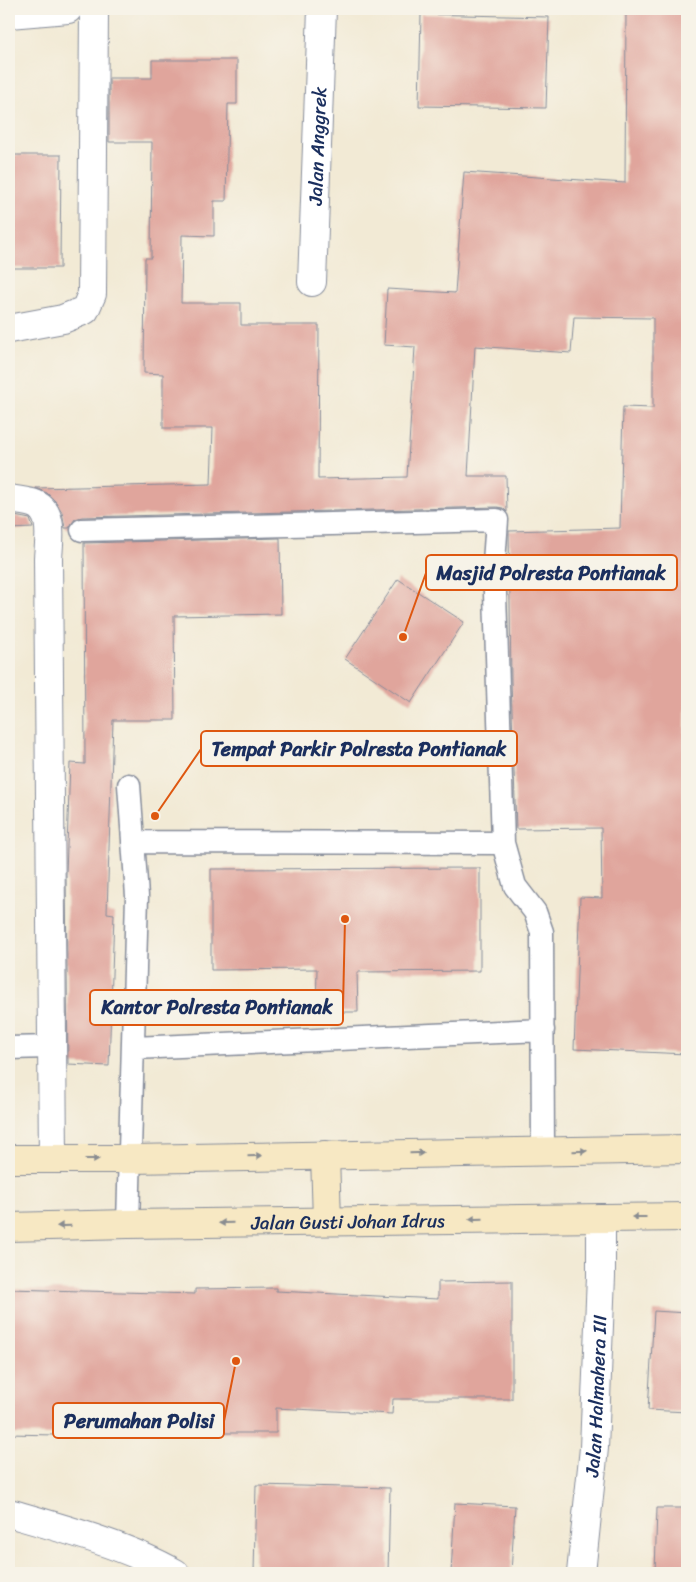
<svg xmlns="http://www.w3.org/2000/svg" width="696" height="1582" font-family="Sriracha,sans-serif">
<rect width="100%" height="100%" fill="#f7f3e8"/>
<filter id="ink" filterUnits="userSpaceOnUse"><feTurbulence type="fractalNoise" baseFrequency=".02" numOctaves="2"/><feDisplacementMap in="SourceGraphic" scale="10" xChannelSelector="R" yChannelSelector="G"/><feConvolveMatrix kernelMatrix="1 2 1 2 8 2 1 2 1" color-interpolation-filters="sRGB"/></filter>
<filter id="wash" filterUnits="userSpaceOnUse"><feTurbulence type="fractalNoise" baseFrequency=".0096" numOctaves="4" result="noise"/><feDisplacementMap in="SourceGraphic" scale="20" xChannelSelector="R" yChannelSelector="G"/><feGaussianBlur stdDeviation="1.12" result="paint"/><feColorMatrix in="noise" values="0 0 0 0 0 0 0 0 0 0 0 0 0 0 0 0 0 1.4 0 .05"/><feComposite in="paint" operator="in"/></filter>
<g filter="url(#wash)">
<rect width="100%" height="100%" fill="#f2ead5"/>
<g id="blocks">
<path fill="#e0a59c" d="M 626,9 L 687,9 L 687,641 L 683,809 L 687,809 L 687,1054 L 574,1049 L 580,897 L 602,898 L 601,828 L 516,829 L 511,681 L 509,531 L 620,528 L 623,407 L 653,408 L 653,318 L 574,317 L 571,353 L 475,346 L 468,476 L 506,476 L 507,512 L 503,508 L 497,507 L 82,517 L 75,519 L 69,528 L 65,528 L 62,512 L 56,502 L 47,493 L 35,488 L 211,484 L 213,428 L 163,428 L 163,374 L 144,373 L 145,258 L 151,258 L 152,142 L 109,142 L 109,78 L 152,78 L 152,60 L 237,60 L 237,104 L 228,104 L 226,201 L 214,201 L 214,236 L 182,235 L 181,303 L 241,303 L 241,325 L 319,325 L 318,479 L 407,477 L 415,347 L 384,345 L 387,289 L 455,293 L 464,172 L 625,183 Z
M 421,14 L 549,17 L 546,108 L 419,106 Z
M 9,155 L 61,155 L 60,268 L 9,268 Z
M 9,515 L 30,519 L 33,528 L 9,529 Z
M 280,538 L 281,614 L 174,616 L 175,720 L 113,720 L 107,913 L 114,914 L 109,1066 L 68,1064 L 66,874 L 70,763 L 85,764 L 84,543 Z
M 398,579 L 464,622 L 411,703 L 345,659 Z
M 480,868 L 480,971 L 357,972 L 358,1012 L 316,1012 L 317,969 L 211,970 L 211,869 Z
M 512,1281 L 512,1399 L 393,1399 L 392,1414 L 276,1408 L 276,1433 L 195,1433 L 195,1427 L 55,1422 L 55,1435 L 9,1434 L 9,1289 L 195,1294 L 195,1289 L 276,1288 L 276,1291 L 438,1299 L 438,1282 Z
M 654,1311 L 687,1313 L 687,1412 L 648,1410 Z
M 256,1485 L 390,1488 L 388,1573 L 254,1573 Z
M 455,1503 L 515,1506 L 511,1573 L 451,1573 Z
M 657,1508 L 687,1508 L 687,1573 L 655,1573 Z"/>
</g>
</g>
<g filter="url(#ink)">
<use href="#blocks" fill-opacity="0" stroke="#868c9a" stroke-width="1"/>
<g fill="none" stroke-linecap="round" stroke-linejoin="round">
<g stroke="#868c9a" stroke-width="25">
<path id="lane" d="M 82,530 L 497,520 L 494,562 L 503,843 L 515,886 L 535,912 L 542,932 L 543,1151
M 133,842 L 503,843
M 9,1048 L 51,1047
M 134,1048 L 543,1030
M 128,1224 L 137,896 L 129,785"/>
</g>
<g stroke="#868c9a" stroke-width="30">
<g id="street">
<path d="M 9,14 L 68,9"/>
<path id="s1" d="M 312,282 L 322,9"/>
<path d="M 9,329 L 63,319 L 85,310 L 92,294 L 94,9"/>
<path d="M 9,499 C 16,500 25,501 32,503 C 55,510 49,540 48,558 L 53,1159"/>
<path d="M 9,1513 C 61,1528 128,1546 175,1573"/>
<path id="s2" d="M 581,1573 L 594,1448 L 601,1276 L 601,1218"/>
</g>
</g>
<g stroke="#868c9a" stroke-width="30">
<g id="secondary">
<path d="M 325,1155 L 327,1221"/>
<path d="M 9,1159 L 131,1159 L 687,1149"/>
<path id="s3" d="M 9,1227 L 128,1224 L 687,1217"/>
</g>
</g>
<use href="#lane" stroke="#fff" stroke-width="22"/>
<use href="#street" stroke="#fff" stroke-width="28"/>
<use href="#secondary" stroke="#f7e8c3" stroke-width="28"/>
</g>
<defs><path id="oneway-solid" d="M-6-.8H1V-3.2L6.5 0L1 3.2V.8H-6Z" transform="scale(1.25)"/></defs>
<g fill="#898c90">
<use href="#oneway-solid" transform="translate(580 1151) rotate(-1)"/>
<use href="#oneway-solid" transform="translate(417 1153) rotate(-1)"/>
<use href="#oneway-solid" transform="translate(255 1156) rotate(-1)"/>
<use href="#oneway-solid" transform="translate(92 1159)"/>
<use href="#oneway-solid" transform="translate(639 1217) rotate(180)"/>
<use href="#oneway-solid" transform="translate(476 1219) rotate(179)"/>
<use href="#oneway-solid" transform="translate(226 1223) rotate(179)"/>
<use href="#oneway-solid" transform="translate(64 1226) rotate(178)"/>
</g>
</g>
<g text-anchor="middle" stroke-width="4.5" stroke-linejoin="round" paint-order="stroke">
<g font-size="19" fill="#1b2f5e" stroke="#f7f3e8">
<text dy="7" stroke="none"><textPath href="#s1" startOffset="136">Jalan Anggrek</textPath></text>
<text dy="7" stroke="none"><textPath href="#s3" startOffset="339">Jalan Gusti Johan Idrus</textPath></text>
<text dy="7" stroke="none"><textPath href="#s2" startOffset="178">Jalan Halmahera III</textPath></text>
</g>
</g>
<path fill="none" stroke="#de5710" stroke-width="2" d="M403 637L426 573M155 816L201 749M345 919L343 1007M236 1361L224 1421"/>
<g fill="#de5710" stroke="#f7f3e8" stroke-width="2">
<circle cx="403" cy="637" r="5"/>
<circle cx="155" cy="816" r="5"/>
<circle cx="345" cy="919" r="5"/>
<circle cx="236" cy="1361" r="5"/>
</g>
<g fill="#f7f3e8" stroke="#de5710" stroke-width="2">
<rect x="426" y="555" width="251" height="35" rx="5"/>
<rect x="201" y="731" width="316" height="35" rx="5"/>
<rect x="90" y="990" width="253" height="35" rx="5"/>
<rect x="53" y="1403" width="171" height="35" rx="5"/>
</g>
<g font-size="20" text-anchor="middle" font-weight="bold" fill="#1b2f5e">
<text x="551" y="580">Masjid Polresta Pontianak</text>
<text x="359" y="756">Tempat Parkir Polresta Pontianak</text>
<text x="217" y="1014">Kantor Polresta Pontianak</text>
<text x="139" y="1428">Perumahan Polisi</text>
</g>
<rect width="696" height="1582" fill="none" stroke="#f7f3e8" stroke-width="30"/>
</svg>
